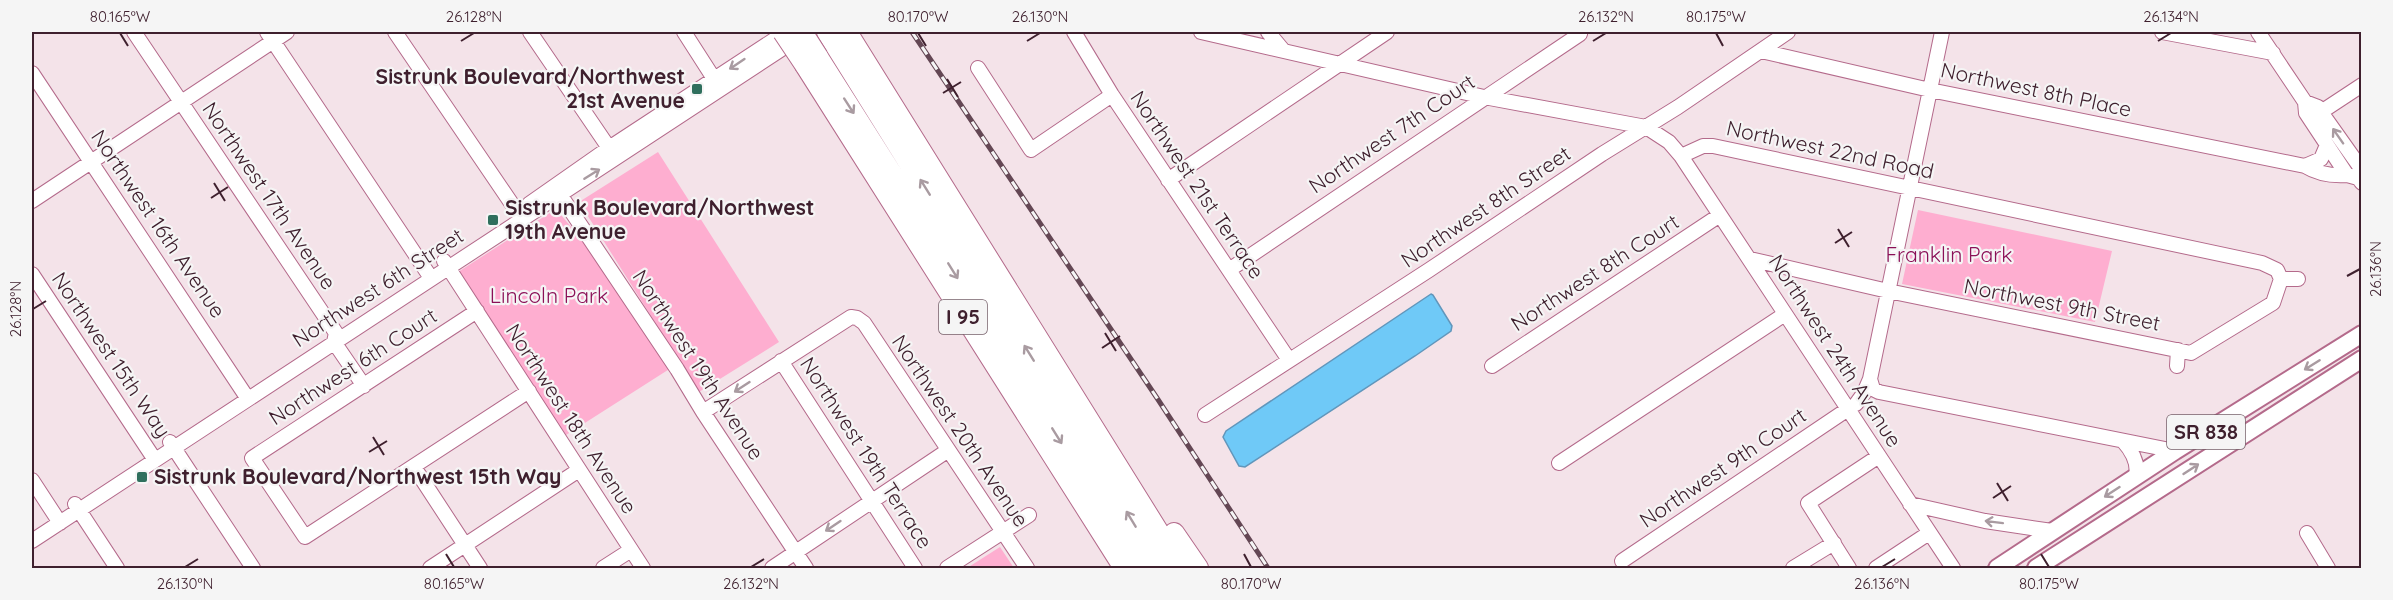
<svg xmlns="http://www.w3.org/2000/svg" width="2393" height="600" font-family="Quicksand,sans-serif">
<rect width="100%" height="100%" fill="#f4e3e9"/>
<path fill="#feaed0" d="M 658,152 L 779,342 L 699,392 L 579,202 Z
M 556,209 L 599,260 L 671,368 L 566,435 L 458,272 Z
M 1918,210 L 2112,251 L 2095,322 L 1902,284 Z
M 1000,547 L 1014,568 L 967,568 Z"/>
<path fill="#6fc9f7" stroke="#6196bb" stroke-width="1.5" d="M 1431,294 L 1433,295 L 1452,326 L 1451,331 L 1415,356 L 1245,467 L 1239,466 L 1223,437 L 1226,431 Z"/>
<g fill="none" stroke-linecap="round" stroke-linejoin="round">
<g stroke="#b46a8b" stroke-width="16">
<path id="minor" d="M 134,32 L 336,333 L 334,342 L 364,386
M 267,32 L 431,278
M 395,32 L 518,213
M 530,32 L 609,148
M 684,32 L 718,85
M 1074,32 L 1112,95 L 1289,360
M 1201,32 L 1484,97 L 1646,127 L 1669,142 L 1681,156 L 1953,568
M 1268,32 L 1283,50
M 1942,32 L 1870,379 L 1873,389 L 1879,392 L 2175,451
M 2162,32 L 2273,53
M 2258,32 L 2305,102 L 2306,113 L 2347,175 L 2358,178 L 2362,183
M 1761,51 L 1930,90 L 2305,166 C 2318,174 2333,176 2347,175
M 978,68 L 1031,150 L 1112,95
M 32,73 L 248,399
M 2305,102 L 2318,107 L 2321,112 L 2360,167 L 2358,178
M 2321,112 L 2362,85
M 1681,156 L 1703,146 L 1713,146 L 2262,263 L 2277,270 L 2281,279
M 2305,166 L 2321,159 L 2327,145
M 1168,180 L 1387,32
M 555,187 L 677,369 L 703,412 L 806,568
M 32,201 L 287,32
M 529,204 L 609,148 L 786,32
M 1750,259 L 1888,291 L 2191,353 L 2273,303 L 2281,279
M 444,261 L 643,568
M 1229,270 L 1580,34
M 32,274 L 155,460
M 2281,279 L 2298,279
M 477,311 L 252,458 L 305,537 L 529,391
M 781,361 L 915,568
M 1492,366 L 1720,215
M 2177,366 L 2178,350
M 1856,404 L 1864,393 L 1870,379
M 703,412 L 851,317 L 857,318 L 864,323 L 1027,568
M 1205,415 L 1429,270 L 1602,154 L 1678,107 L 1788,32
M 2123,441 C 2132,451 2139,463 2136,477
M 170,442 L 253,568
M 1559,463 L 1785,314
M 414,467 L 480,568
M 32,480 L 60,523
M 75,504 L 117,568
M 1910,504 L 1985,521 L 2052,531
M 2307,533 L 2328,568
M 32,541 L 797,39
M 1622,561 L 1848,409
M 430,568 L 579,470
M 603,568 L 631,550
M 772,568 L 947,451
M 947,568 L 1029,515
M 1793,568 L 1834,543
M 1849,568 L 1808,503 L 1879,456
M 1876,568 L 1929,533"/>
</g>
<g stroke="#b46a8b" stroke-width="20">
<path id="major" d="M 1997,568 L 2175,451 L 2362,334
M 2036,568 L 2362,359"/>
</g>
<g stroke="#b46a8b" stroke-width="22">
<path id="highway" d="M 827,32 L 1162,568
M 847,32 L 1181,568
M 818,57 L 1142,568
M 805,65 L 1124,568
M 1174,533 L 1198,568"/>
</g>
<use href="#minor" stroke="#fff" stroke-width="14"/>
<use href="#major" stroke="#fff" stroke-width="16"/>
<use href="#highway" stroke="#fff" stroke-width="20"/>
<g stroke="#644754" stroke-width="5">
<path id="rail" d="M 912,32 L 1157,398 L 1268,568"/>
</g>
<use href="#rail" stroke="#f5f5f5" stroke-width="3" stroke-dasharray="9" stroke-linecap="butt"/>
<g stroke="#b46a8b" stroke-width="22" stroke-linecap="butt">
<path id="highway-bridge" d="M 783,32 L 805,65
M 802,32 L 818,57"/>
</g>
<use href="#highway-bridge" stroke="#fff" stroke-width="20"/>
</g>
<defs><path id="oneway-shaft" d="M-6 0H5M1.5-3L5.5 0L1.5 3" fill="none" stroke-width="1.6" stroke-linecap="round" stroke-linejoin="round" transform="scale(1.5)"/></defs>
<g stroke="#a99ba1">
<use href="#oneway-shaft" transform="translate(737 64) rotate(146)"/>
<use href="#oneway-shaft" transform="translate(849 106) rotate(57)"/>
<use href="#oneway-shaft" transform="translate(2338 136) rotate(-125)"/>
<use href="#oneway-shaft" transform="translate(592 174) rotate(-32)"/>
<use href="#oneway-shaft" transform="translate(925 187) rotate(-122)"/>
<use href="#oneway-shaft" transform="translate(953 271) rotate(58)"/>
<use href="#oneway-shaft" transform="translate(1029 353) rotate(-122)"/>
<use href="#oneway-shaft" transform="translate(2312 365) rotate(148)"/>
<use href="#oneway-shaft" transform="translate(742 387) rotate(147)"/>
<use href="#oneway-shaft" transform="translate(1057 436) rotate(58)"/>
<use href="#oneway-shaft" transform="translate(2191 469) rotate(-33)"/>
<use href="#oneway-shaft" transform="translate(2112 492) rotate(147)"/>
<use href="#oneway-shaft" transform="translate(1131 519) rotate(-121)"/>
<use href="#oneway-shaft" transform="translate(1994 522) rotate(-173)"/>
<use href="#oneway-shaft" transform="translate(833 526) rotate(146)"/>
</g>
<path fill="none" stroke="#3f202e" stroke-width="2" d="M 120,33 L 128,46M 918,33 L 926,46M 1716,33 L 1723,46M 461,41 L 474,33M 1027,41 L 1040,33M 1593,41 L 1606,33M 2158,41 L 2171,33M 947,79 L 958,97M 943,93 L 961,82M 214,183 L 225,201M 211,198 L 228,187M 1838,229 L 1849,247M 1835,243 L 1852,232M 2347,276 L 2360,269M 33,309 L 46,301M 1105,333 L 1116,351M 1102,348 L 1120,336M 373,437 L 384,455M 369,452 L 387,441M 1997,483 L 2008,501M 1993,498 L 2011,486M 446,554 L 454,567M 1244,554 L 1251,567M 2041,554 L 2049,567M 185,567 L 198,559M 751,567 L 764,559M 1882,567 L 1895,559"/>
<g fill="#2f6f5d" stroke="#f5f5f5" stroke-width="2">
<rect x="691" y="83" width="12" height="12" rx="3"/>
<rect x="487" y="214" width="12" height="12" rx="3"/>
<rect x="136" y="471" width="12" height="12" rx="3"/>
</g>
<g text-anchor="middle" stroke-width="4.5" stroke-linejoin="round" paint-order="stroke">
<g fill="#f5f5f5" stroke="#76606a" stroke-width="1.5">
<rect x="939" y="300" width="48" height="34" rx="4.5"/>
<rect x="2167" y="415" width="78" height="34" rx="4.5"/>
</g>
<g font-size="20" font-weight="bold" fill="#3f202e">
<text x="963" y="324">I 95</text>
<text x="2206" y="439">SR 838</text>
</g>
<g font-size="21" font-weight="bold" fill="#3f202e" stroke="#f5f5f5" text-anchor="start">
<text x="685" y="84" text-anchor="end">Sistrunk Boulevard/Northwest<tspan x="685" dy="24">21st Avenue</tspan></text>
<text x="505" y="215">Sistrunk Boulevard/Northwest<tspan x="505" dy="24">19th Avenue</tspan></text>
<text x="154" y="484">Sistrunk Boulevard/Northwest 15th Way</text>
</g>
<g font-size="21" fill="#3f202e" stroke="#f5f5f5">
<text transform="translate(2036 90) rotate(12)" y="7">Northwest 8th Place</text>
<text transform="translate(1392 134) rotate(-34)" y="7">Northwest 7th Court</text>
<text transform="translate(1830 150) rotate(12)" y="7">Northwest 22nd Road</text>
<text transform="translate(1197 185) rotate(56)" y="7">Northwest 21st Terrace</text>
<text transform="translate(269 196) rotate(56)" y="7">Northwest 17th Avenue</text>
<text transform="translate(1486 207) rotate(-34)" y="7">Northwest 8th Street</text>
<text transform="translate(158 224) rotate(56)" y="7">Northwest 16th Avenue</text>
<text transform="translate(1595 273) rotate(-33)" y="7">Northwest 8th Court</text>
<text transform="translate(378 288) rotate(-33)" y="7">Northwest 6th Street</text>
<text transform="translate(2062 305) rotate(11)" y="7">Northwest 9th Street</text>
<text transform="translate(1835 351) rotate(57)" y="7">Northwest 24th Avenue</text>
<text transform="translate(111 355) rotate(56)" y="7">Northwest 15th Way</text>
<text transform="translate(698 365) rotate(57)" y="7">Northwest 19th Avenue</text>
<text transform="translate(353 367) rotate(-33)" y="7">Northwest 6th Court</text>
<text transform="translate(571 419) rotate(57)" y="7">Northwest 18th Avenue</text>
<text transform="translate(960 431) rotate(56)" y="7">Northwest 20th Avenue</text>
<text transform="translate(866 453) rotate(57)" y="7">Northwest 19th Terrace</text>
<text transform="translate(1723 468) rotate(-34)" y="7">Northwest 9th Court</text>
</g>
<g font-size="21" fill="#8b1057" stroke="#f5f5f5">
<text x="1949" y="262">Franklin Park</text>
<text x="549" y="303">Lincoln Park</text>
</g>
</g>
<rect width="2393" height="600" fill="none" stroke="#f5f5f5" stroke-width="66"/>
<rect x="33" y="33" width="2327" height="534" fill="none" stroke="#3f202e" stroke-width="2"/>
<g font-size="15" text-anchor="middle" fill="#3f202e">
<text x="120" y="22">80.165°W</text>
<text x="474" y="22">26.128°N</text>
<text x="918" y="22">80.170°W</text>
<text x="1040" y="22">26.130°N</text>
<text x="1606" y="22">26.132°N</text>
<text x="1716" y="22">80.175°W</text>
<text x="2171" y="22">26.134°N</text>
<text transform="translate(2376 269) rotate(-90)" y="5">26.136°N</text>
<text transform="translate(16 309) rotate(-90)" y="5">26.128°N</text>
<text x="185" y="589">26.130°N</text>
<text x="454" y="589">80.165°W</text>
<text x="751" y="589">26.132°N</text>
<text x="1251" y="589">80.170°W</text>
<text x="1882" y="589">26.136°N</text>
<text x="2049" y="589">80.175°W</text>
</g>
</svg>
